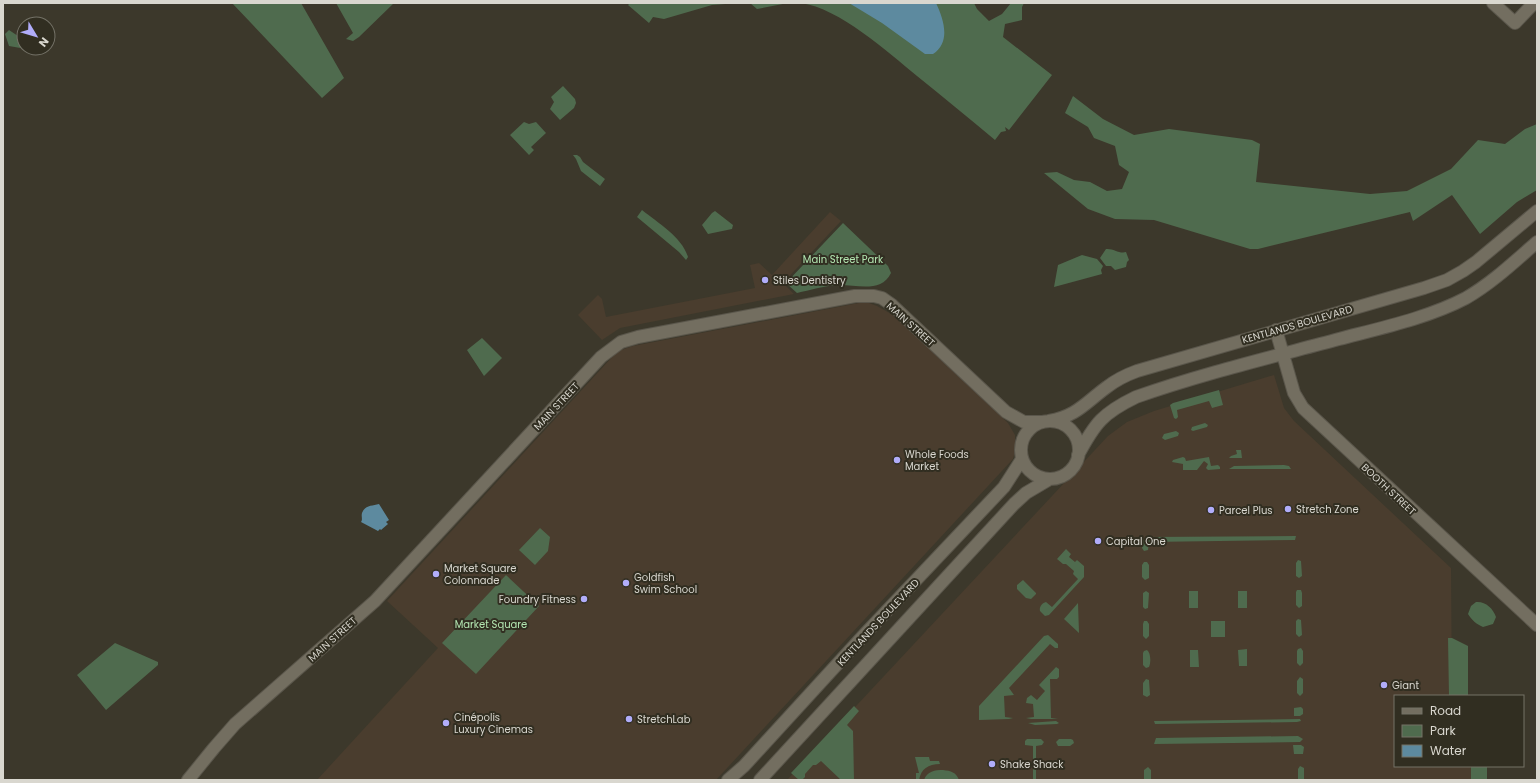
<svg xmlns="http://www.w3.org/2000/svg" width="1540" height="783" font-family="Poppins,sans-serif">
<rect width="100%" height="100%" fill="#3c382b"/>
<path fill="#4a3d2e" d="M 830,212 L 841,221 L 783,283 L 794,294 L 620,328 L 602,340 L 578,315 L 598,295 L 602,299 L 606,317 L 755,288 L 750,265 L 759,263 L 772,275 Z
M 859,303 L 869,303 L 877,306 L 893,315 L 1008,423 L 1015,435 L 1015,452 L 1013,459 L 716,780 L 317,780 L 438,648 L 387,601 L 615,354 L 621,350 L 633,346 Z
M 1274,375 L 1284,408 L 1294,421 L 1451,568 L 1452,696 L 1395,696 L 1395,766 L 1474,766 L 1474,780 L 787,780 L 1108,436 L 1127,422 L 1154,411 Z"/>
<path fill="#4f6b4e" d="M 232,3 L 301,3 L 344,78 L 322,98 Z
M 336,3 L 394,3 L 359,37 L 353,41 L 346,39 L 353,33 Z
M 630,3 L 739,3 L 712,5 L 664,19 L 653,17 L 649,23 L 628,5 Z
M 750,3 L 788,3 L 757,9 Z
M 801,3 L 974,3 L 977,9 L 989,21 L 1002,14 L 1011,3 L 1024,3 L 1022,7 L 1022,20 L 1005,24 L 1003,37 L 1052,75 L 1009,130 L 1005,127 L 1006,131 L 1001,132 L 995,140 C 969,118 943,97 917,76 C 888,52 839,8 801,3 Z
M 9,30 L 24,40 L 24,48 L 26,49 L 9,46 L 5,34 Z
M 563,86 L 575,99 L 576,103 L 574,108 L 560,120 L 550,109 L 554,102 L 551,97 Z
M 1073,96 L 1103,119 L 1134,135 L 1169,129 L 1252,140 L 1260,144 L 1256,182 L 1370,194 L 1407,191 L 1451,169 L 1478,140 L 1505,144 L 1525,129 L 1537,124 L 1537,190 L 1517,202 L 1480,234 L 1452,195 L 1413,221 L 1410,212 L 1258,249 L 1250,249 L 1154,220 L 1115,219 L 1088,209 L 1044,173 L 1057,172 L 1074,180 L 1090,182 L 1107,191 L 1122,189 L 1129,172 L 1119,165 L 1115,146 L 1094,138 L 1088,127 L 1065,113 Z
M 524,122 L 529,124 L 536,122 L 546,133 L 531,147 L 534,150 L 529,155 L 510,135 Z
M 573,155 L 577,155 L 580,157 L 583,162 L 605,179 L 600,186 L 581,171 L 576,159 Z
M 642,210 C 658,223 682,237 688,257 L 686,260 L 679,252 L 637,217 Z
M 715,211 L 733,225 L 732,229 L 708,234 L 702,225 L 712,213 Z
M 843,223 L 888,266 L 891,273 C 881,294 855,284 837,285 C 824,286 810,290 797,293 L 786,283 Z
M 1106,249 C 1113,248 1119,254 1126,252 L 1129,260 L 1127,262 L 1126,267 L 1115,270 L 1111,266 L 1106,266 L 1100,258 Z
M 1082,255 L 1097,259 L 1103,266 L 1101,270 L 1102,274 L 1054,287 L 1058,265 Z
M 482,338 L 502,358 L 484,376 L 467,350 Z
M 1219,390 L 1223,405 L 1212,408 L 1209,401 L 1177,410 L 1178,417 L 1176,419 L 1174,418 L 1170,405 L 1173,403 Z
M 1205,423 L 1208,425 L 1207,427 L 1193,431 L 1191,430 L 1192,427 Z
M 1176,431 L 1179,433 L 1178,436 L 1165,440 L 1162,438 L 1164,434 Z
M 1236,450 L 1241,450 L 1242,458 L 1229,458 L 1231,456 L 1237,454 Z
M 1183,457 L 1185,458 L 1186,461 L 1209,457 L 1211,466 L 1218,465 L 1220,467 L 1220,469 L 1208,470 L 1206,468 L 1208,464 L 1204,461 L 1197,470 L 1183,470 L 1183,464 L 1172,462 L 1173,460 Z
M 1284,465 L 1289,466 L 1291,469 L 1229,469 L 1234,466 Z
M 540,528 L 550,537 L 548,551 L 535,565 L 519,550 Z
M 1296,536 L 1295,540 L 1149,542 L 1148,550 L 1144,551 L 1142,548 L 1143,540 L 1148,537 Z
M 1066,549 L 1071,554 L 1069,557 L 1075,562 L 1077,560 L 1084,566 L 1084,577 L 1049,615 L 1045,616 L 1040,611 C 1039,607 1042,603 1046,602 L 1052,607 L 1078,579 L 1073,574 L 1074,571 L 1066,564 L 1063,564 L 1057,559 Z
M 1298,560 L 1301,561 L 1302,576 L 1299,578 L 1296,576 L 1296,563 Z
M 1144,562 L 1147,562 L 1149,565 L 1149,578 L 1145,580 L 1142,577 L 1142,565 Z
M 506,575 L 539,606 L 476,674 L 442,643 Z
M 1023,580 L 1036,593 L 1036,594 L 1031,599 L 1026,598 L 1017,589 L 1017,585 Z
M 1297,590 L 1301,590 L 1302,593 L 1302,606 L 1299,608 L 1296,605 L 1296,592 Z
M 1146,591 L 1149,593 L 1148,608 L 1145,609 L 1143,607 L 1143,593 Z
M 1189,591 L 1198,591 L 1198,608 L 1189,608 Z
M 1238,591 L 1247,591 L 1247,608 L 1238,608 Z
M 1476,602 C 1485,601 1493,608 1496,617 L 1493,624 L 1483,627 C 1476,624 1472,620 1468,614 L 1471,606 Z
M 1078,603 L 1079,633 L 1064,619 Z
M 1298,619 L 1301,620 L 1302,635 L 1299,637 L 1296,634 L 1296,621 Z
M 1144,621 L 1147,621 L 1149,624 L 1149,636 L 1146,639 L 1143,636 L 1143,624 Z
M 1211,621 L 1225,621 L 1225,637 L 1211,637 Z
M 1048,635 L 1058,644 L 1058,648 L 1055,648 L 1050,644 L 1009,688 L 1014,695 L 1004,696 L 1005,717 L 1013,718 L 1009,719 L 979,720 L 979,706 L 1044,636 Z
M 1448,638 L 1452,638 L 1468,646 L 1468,696 L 1449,696 Z
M 115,643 L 158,662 L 158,665 L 106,710 L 77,675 Z
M 1301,648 L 1303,651 L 1303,663 L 1300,666 L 1297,663 L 1297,651 L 1298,649 Z
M 1247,649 L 1247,666 L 1239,666 L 1238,650 Z
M 1147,650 C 1151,653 1151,663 1149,667 L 1146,668 L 1143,665 L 1143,653 L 1144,651 Z
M 1190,650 L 1198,650 L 1199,667 L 1190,667 Z
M 1056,667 L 1059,669 L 1059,677 L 1057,679 L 1050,679 L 1051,718 L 1058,719 L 1031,719 L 1026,718 L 1034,717 L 1033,704 L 1026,703 L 1027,698 L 1031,695 L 1037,700 L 1045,691 L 1039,685 Z
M 1300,677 L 1303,679 L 1303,693 L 1300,696 L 1297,693 L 1297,681 Z
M 1146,679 L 1149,680 L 1150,695 L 1147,697 L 1143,695 L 1143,683 Z
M 854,706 L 859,711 L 847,725 L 853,731 L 854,780 L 841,780 L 821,761 L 816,765 L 813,765 L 805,774 L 805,777 L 802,780 L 799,780 L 791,773 Z
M 1301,707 L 1303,709 L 1303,714 L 1300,716 L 1294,716 L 1294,708 Z
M 1300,719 L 1301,721 L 1297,722 L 1155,724 L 1154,721 Z
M 1056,721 L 1059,723 L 1057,724 L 1035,725 L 1028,723 Z
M 1298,736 L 1303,739 L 1300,742 L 1154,744 L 1156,738 Z
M 1027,739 L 1041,739 L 1044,742 L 1042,745 L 1036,746 L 1036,780 L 1033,780 L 1033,746 L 1025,745 L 1025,741 Z
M 1059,739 L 1071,739 L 1073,740 L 1074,743 L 1070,746 L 1058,746 L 1056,742 Z
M 1293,745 L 1301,745 L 1304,747 L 1303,754 L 1294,754 Z
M 915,757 L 929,757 L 930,761 L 939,761 L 940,764 C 928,764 921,769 919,780 L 916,780 L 916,773 L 919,773 Z
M 1300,766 L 1304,768 L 1304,780 L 1298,780 L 1298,769 Z
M 1471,766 L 1487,766 L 1487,780 L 1471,780 Z
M 1148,767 L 1151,770 L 1151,780 L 1144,780 L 1144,770 Z
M 943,770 C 951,771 956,772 959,780 L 924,780 C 927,771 935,770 943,770 Z"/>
<path fill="#5d8a9f" d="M 849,3 L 936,3 C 944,20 951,42 933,54 L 925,54 L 882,23 Z
M 379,504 L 389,520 L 386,522 L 388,524 L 381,530 L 380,529 L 378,531 L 361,522 C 363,519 361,517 362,513 C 365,505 372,506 379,504 Z"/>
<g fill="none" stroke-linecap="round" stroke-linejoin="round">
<g stroke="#5a564b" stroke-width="14">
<path id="secondary" d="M 1493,3 L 1515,23 L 1534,3
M 1276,330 L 1294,393 L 1303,408 L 1537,625
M 1049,421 C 1077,416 1085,403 1107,387 C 1116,380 1126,375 1137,371 L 1424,288 L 1447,280 L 1463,271 L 1476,262 L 1537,211
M1021 450a29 29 0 1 1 58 0a29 29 0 1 1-58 0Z
M 1078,455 C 1095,423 1103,413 1136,397 C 1201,374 1272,357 1339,339 C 1381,328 1428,318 1466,298 C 1492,283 1514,262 1537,242
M 188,780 L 214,748 L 235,724 L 375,601 L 601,357 L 621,342 L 638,337 L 855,296 L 874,296 L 882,298 L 892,305 L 1006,412 L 1024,422 L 1043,422
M 728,780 L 744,766 L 863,636 L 1004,487 L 1022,459
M 760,780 L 1014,504 L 1026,493 L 1048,480"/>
</g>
<use href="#secondary" stroke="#736e60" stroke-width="12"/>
</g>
<g fill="#b1adfa" stroke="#312e21" stroke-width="1.5">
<circle cx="765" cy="280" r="4"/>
<circle cx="897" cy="460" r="4"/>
<circle cx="1288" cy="509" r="4"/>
<circle cx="1211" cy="510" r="4"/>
<circle cx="1098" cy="541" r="4"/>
<circle cx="436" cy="574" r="4"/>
<circle cx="626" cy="583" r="4"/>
<circle cx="584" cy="599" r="4"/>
<circle cx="1384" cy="685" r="4"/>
<circle cx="629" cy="719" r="4"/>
<circle cx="446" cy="723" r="4"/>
<circle cx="992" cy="764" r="4"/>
</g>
<g text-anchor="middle" stroke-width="4" stroke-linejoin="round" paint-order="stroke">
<g font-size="10" fill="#b3e6b1" stroke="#312e21">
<text x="843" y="263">Main Street Park</text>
<text x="491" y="628">Market Square</text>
</g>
<g font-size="10" fill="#d9d7cf" stroke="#312e21" text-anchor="start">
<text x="773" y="284">Stiles Dentistry</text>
<text x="905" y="458">Whole Foods<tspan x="905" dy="12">Market</tspan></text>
<text x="1296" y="513">Stretch Zone</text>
<text x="1219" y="514">Parcel Plus</text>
<text x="1106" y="545">Capital One</text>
<text x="444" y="572">Market Square<tspan x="444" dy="12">Colonnade</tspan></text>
<text x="634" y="581">Goldfish<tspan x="634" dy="12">Swim School</tspan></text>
<text x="576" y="603" text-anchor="end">Foundry Fitness</text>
<text x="1392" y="689">Giant</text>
<text x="454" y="721">Cinépolis<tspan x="454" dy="12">Luxury Cinemas</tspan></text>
<text x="637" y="723">StretchLab</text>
<text x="1000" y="768">Shake Shack</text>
</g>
<g font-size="10" fill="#d9d7cf" stroke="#312e21">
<text transform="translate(911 324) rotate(42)" y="4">MAIN STREET</text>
<text transform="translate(1297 324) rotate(-16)" y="4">KENTLANDS BOULEVARD</text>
<text transform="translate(556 406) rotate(-47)" y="4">MAIN STREET</text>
<text transform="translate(1389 489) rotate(43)" y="4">BOOTH STREET</text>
<text transform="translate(878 622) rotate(-47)" y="4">KENTLANDS BOULEVARD</text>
<text transform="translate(332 639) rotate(-42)" y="4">MAIN STREET</text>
</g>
</g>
<rect width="1540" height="783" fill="none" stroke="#d9d7cf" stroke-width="8"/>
<rect x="1394" y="695" width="130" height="72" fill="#312e21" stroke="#747267"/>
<rect x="1402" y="708" width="20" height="6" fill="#736e60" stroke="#747267"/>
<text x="1430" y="715" font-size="12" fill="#d9d7cf">Road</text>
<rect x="1402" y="725" width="20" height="12" fill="#4f6b4e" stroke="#747267"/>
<text x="1430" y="735" font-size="12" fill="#d9d7cf">Park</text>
<rect x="1402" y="745" width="20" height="12" fill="#5d8a9f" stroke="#747267"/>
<text x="1430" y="755" font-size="12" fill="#d9d7cf">Water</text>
<g transform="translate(36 36) rotate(128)"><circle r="19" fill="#312e21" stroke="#747267"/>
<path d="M0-3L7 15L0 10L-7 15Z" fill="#b1adfa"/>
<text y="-6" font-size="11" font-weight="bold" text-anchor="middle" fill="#d9d7cf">N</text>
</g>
</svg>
